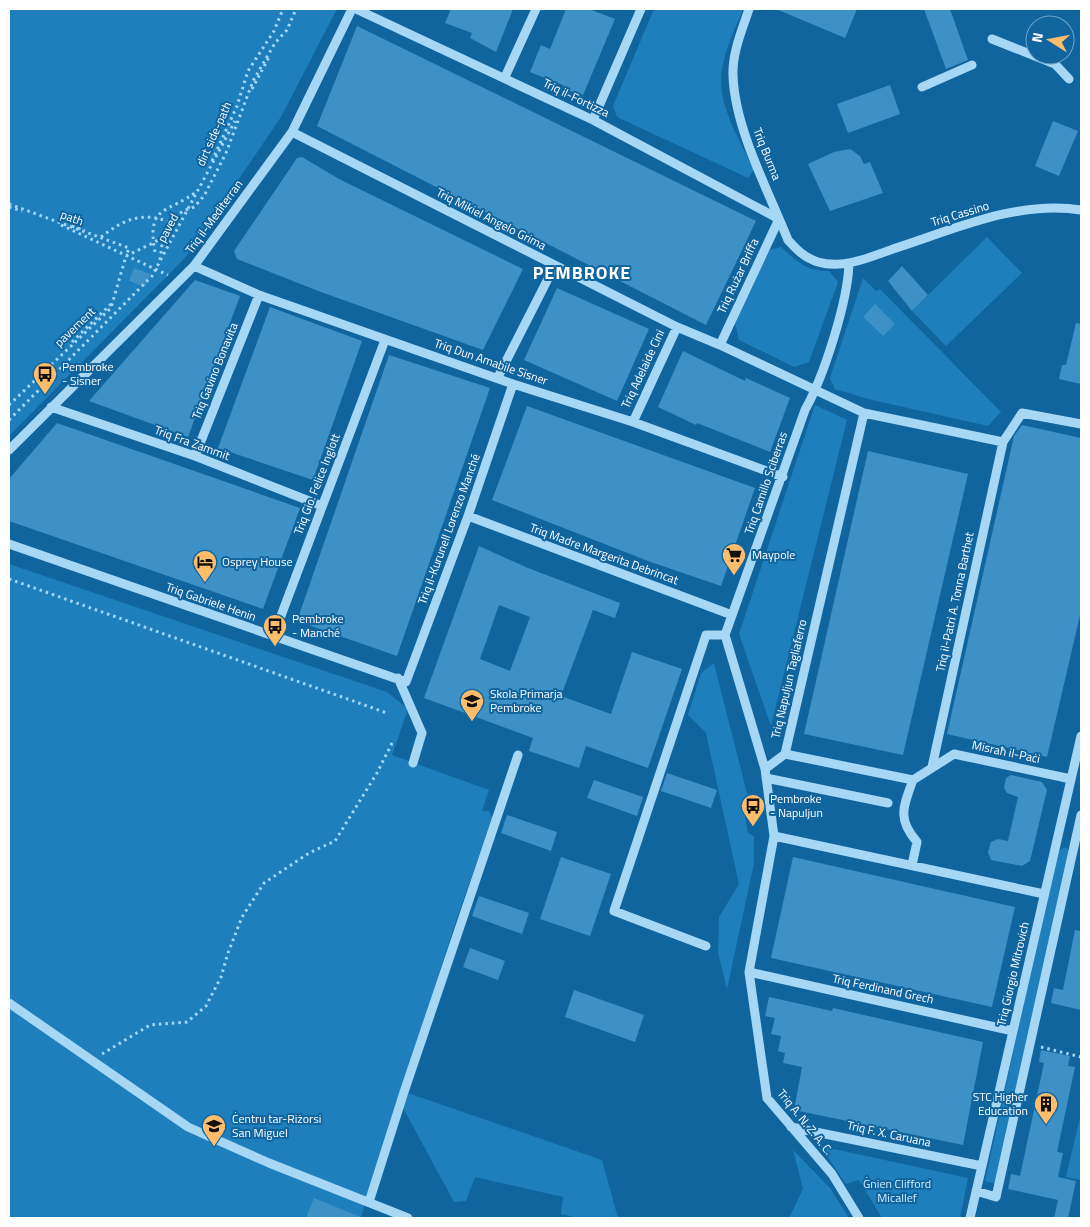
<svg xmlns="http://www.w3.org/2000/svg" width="1090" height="1227" font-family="'Titillium Web',sans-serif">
<rect width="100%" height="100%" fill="#10659f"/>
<path fill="#1e7fbc" d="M 9,9 L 337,9 L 281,117 L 185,258 L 9,436 Z
M 654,9 L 743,9 C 736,27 727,45 723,64 C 714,101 739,138 754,170 L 748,178 L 617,117 L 613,106 Z
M 987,237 L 1022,273 L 946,346 L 912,311 Z
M 781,247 C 798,262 805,271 829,271 L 838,282 L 809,362 L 794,367 L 739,340 L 735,323 L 769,250 Z
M 863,278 L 876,291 L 880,289 L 1001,412 L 988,426 L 868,399 L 835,389 L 830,378 Z
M 815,405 L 847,420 L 771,726 L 739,634 Z
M 9,564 L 387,692 L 408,709 L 392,755 L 489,790 L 482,811 L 489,811 L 492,818 L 456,921 L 361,1217 L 364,1218 L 9,1218 Z
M 714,663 L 752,813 L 745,817 L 748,833 L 754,836 L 754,863 L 727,989 L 718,953 L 719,917 L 739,884 L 706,733 L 688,715 L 701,673 Z
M 1066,847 L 1070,854 L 997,1184 L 985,1181 L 1057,851 Z
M 408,1093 L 602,1160 L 618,1218 L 579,1218 L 561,1214 L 563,1197 L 475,1177 L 466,1201 L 454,1202 L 402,1106 Z
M 1081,1113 L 1081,1180 L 1066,1177 Z
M 820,1146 L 968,1178 L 960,1218 L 882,1218 L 859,1180 L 846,1184 Z
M 793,1150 L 830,1188 L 849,1218 L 789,1218 L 803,1189 Z"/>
<path fill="#3e91c7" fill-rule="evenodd" d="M 451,9 L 513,9 L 496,52 L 470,38 L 472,33 L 445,23 Z
M 566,9 L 589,9 L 615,19 L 583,95 L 564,89 L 563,85 L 530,72 L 541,45 L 550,49 Z
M 776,9 L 857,9 L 845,38 Z
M 924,9 L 950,9 L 968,60 L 946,69 Z
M 357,26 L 756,221 L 706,325 L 317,126 Z
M 890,85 L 900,114 L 848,133 L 837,104 Z
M 1053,121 L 1078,131 L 1059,176 L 1035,166 Z
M 850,149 L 860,156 L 864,164 L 870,162 L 883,193 L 830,211 L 808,164 L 834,152 Z
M 302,157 L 339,179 L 523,269 L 483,350 L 321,292 L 237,259 L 234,251 L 297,158 Z
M 902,266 L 928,295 L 912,311 L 888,281 Z
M 134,268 L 150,274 L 145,287 L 129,281 Z
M 195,280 L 240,296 L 188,437 L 89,401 Z
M 557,288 L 649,329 L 617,401 L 524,360 Z
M 875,304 L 895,324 L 883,336 L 863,317 Z
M 270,307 L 362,341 L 313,480 L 218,448 Z
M 1076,323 L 1081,324 L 1081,384 L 1059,379 L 1062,365 L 1066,365 Z
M 683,351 L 745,381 L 746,378 L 790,398 L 770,452 L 697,423 L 696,425 L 658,407 Z
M 389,355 L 490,388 L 397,656 L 297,621 Z
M 527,406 L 755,488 L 721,586 L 648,561 L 492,500 Z
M 57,423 L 300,508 L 263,609 L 9,521 L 9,479 Z
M 1022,425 L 1081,438 L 1081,611 L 1047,757 L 947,734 L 1014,436 Z
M 868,451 L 968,474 L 903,755 L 804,734 Z
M 479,546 L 528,568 L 620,603 L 615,618 L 593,610 L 561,696 L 611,714 L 632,652 L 682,669 L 648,768 L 586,746 L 579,768 L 529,751 L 533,738 L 424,698 ZM 499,605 L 530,617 L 510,671 L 480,659 Z
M 667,773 L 717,790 L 711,808 L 661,791 Z
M 1011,775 L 1042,782 L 1047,790 L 1030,861 L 1022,866 L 991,860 L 988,852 L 991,842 L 998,839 L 1008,841 L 1018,797 L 1007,793 L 1004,788 L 1006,778 Z
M 594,780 L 643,797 L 637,816 L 587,798 Z
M 507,815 L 557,832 L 551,851 L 501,833 Z
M 561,857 L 611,874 L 590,936 L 540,919 Z
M 793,857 L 1015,907 L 992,1007 L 771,958 Z
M 479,896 L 529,913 L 522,934 L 472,916 Z
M 1075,930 L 1081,931 L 1081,1010 L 1051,1003 L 1054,988 L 1063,990 Z
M 470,948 L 505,961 L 498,980 L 463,967 Z
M 574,990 L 644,1015 L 635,1042 L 565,1017 Z
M 769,997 L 832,1011 L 833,1008 L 983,1042 L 963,1145 L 794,1110 L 802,1067 L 783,1063 L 785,1053 L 778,1051 L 781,1036 L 771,1034 L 775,1018 L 765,1016 Z
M 1041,1050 L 1070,1056 L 1068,1066 L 1075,1067 L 1057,1152 L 1063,1153 L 1058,1177 L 1076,1181 L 1068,1218 L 1054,1218 L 1058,1200 L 1008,1189 L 1011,1174 L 1020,1176 L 1044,1063 L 1039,1062 Z
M 314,1198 L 363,1218 L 306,1218 Z"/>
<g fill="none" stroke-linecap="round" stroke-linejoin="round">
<path stroke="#a6d7f5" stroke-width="3" stroke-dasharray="2.5 4" stroke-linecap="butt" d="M 252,89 L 269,57
M 212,161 L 237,106 L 248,71 L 274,31 L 283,9
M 9,204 L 129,248 L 126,256
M 9,207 L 22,211
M 61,225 L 168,275
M 72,226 L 85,230
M 101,237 C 123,220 141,211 169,222
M 155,252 C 146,203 169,214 197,191
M 160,260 L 163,236
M 72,342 L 112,303
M 9,405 L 111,308 L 126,256 L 155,242 L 163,236 L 169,222 L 183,211 L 194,207 L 204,196 L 226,153 L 253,81 L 275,43 L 287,30 L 296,9
M 9,420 L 152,276 L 235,121
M 9,579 L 387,713
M 1041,1047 L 1081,1057
M 102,1054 L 150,1025 L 187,1022 L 206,1006 L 221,977 L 228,953 L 242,917 L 264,883 L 309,853 L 335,841 L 377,773 L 393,741"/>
<path stroke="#a6d7f5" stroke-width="9" d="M 356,9 L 593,120 L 779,219 L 720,345
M 749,9 C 742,30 732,53 733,76 C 735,129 768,190 788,240 C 797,250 805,258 818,262 C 844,270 872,256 896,248 C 955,229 1018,200 1081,210
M 992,39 L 1055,64 L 1069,79
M 505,77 L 536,9
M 922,87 L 972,65
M 593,120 L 641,9
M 292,132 L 677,327 L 720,345 L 864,413 L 1003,442 L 1022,413 L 1081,424
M 849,263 C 848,301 824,376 805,410 L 725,635 L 765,769 L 774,836 L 749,972 L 767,1098 L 832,1174 L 859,1218
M 194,266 L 259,295 L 513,384 L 633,422 L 783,477
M 498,377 L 555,265
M 51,407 L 195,456 L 322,506
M 633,422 L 677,327
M 9,450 L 194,266 L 292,132 L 352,9
M 195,456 L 259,295
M 468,516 L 732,615
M 9,544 L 406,682 L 468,516 L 513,384
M 273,637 L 385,340
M 398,678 L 422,733 L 413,763
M 785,754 L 913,780 L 954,754 L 1071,779
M 932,767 L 1003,442
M 765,769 L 785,754 L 864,413
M 766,778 L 888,803
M 774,836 L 1044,894
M 912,865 L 917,842 C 897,819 903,807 913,780
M 706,946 L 614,911 L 706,635 L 725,635
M 749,972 L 1013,1031
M 9,1003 L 188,1127 L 269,1163 L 408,1218
M 791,1127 L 982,1166
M 976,1191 L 996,1197 L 1081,815
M 369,1202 L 404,1092 L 518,755
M 970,1218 L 1081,736"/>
</g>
<defs>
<g id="bus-pin" transform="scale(1.25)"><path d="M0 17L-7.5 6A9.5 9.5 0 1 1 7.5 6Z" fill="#ffbd6b" stroke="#10659f"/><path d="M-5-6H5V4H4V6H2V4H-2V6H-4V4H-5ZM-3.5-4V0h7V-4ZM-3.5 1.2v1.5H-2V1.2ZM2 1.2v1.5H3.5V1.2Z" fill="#111"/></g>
<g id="supermarket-pin" transform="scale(1.25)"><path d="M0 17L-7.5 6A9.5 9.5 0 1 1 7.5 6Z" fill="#ffbd6b" stroke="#10659f"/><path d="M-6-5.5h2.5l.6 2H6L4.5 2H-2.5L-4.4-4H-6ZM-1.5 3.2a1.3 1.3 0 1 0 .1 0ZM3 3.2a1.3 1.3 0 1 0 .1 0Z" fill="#111"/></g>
<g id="hotel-pin" transform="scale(1.25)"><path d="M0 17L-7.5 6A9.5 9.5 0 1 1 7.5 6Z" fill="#ffbd6b" stroke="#10659f"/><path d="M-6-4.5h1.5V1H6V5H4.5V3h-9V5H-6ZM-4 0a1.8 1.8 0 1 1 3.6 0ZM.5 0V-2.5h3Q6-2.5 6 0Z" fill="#111"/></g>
<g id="school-pin" transform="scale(1.25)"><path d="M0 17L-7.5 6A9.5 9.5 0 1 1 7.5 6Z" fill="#ffbd6b" stroke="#10659f"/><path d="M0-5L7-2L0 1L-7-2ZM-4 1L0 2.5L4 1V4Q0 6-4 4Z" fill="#111"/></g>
<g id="building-pin" transform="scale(1.25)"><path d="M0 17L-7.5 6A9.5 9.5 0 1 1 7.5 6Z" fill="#ffbd6b" stroke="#10659f"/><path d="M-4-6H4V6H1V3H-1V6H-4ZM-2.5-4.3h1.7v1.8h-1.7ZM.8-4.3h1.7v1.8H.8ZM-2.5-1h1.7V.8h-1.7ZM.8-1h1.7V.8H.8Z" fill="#111"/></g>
</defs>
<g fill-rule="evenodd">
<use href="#bus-pin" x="45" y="374"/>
<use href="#supermarket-pin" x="734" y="555"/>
<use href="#hotel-pin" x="205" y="562"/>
<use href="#bus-pin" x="275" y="626"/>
<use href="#school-pin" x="472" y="701"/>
<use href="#bus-pin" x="753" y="806"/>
<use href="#building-pin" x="1046" y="1104"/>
<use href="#school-pin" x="214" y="1126"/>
</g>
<g text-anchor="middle" stroke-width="4" stroke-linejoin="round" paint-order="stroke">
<g font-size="12" fill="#fff" stroke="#10659f">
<text transform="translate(576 98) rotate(26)" y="4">Triq il-Fortizza</text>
<text transform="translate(214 134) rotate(-66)" y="4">dirt side-path</text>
<text transform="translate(767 154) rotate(68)" y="4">Triq Burma</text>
<text transform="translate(960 214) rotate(-17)" y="4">Triq Cassino</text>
<text transform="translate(214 217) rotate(-54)" y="4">Triq il-Mediterran</text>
<text transform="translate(72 218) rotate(20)" y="4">path</text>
<text transform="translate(491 219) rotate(27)" y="4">Triq Mikiel Angelo Grima</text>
<text transform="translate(168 228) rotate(-62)" y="4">paved</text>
<text transform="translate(738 276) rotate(-65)" y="4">Triq Rużar Briffa</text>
<text transform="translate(75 327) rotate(-44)" y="4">pavement</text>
<text transform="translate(491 362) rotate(19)" y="4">Triq Dun Amabile Sisner</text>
<text transform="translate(643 369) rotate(-65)" y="4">Triq Adelaide Cini</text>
<text transform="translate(215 371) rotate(-68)" y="4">Triq Gavino Bonavita</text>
<text transform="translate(192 443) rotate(20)" y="4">Triq Fra Zammit</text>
<text transform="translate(766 483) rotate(-71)" y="4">Triq Camillo Sciberras</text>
<text transform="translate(317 484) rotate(-69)" y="4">Triq Gio. Felice Inglott</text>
<text transform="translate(449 529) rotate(-70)" y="4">Triq il-Kurunell Lorenzo Manché</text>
<text transform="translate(604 554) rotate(20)" y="4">Triq Madre Margerita Debrincat</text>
<text transform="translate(211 602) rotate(19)" y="4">Triq Gabriele Henin</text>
<text transform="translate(955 602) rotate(-78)" y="4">Triq il-Patri A. Tonna Barthet</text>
<text transform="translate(789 679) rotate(-77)" y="4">Triq Napuljun Tagliaferro</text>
<text transform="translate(1006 752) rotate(12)" y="4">Misraħ il-Paċi</text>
<text transform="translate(1013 974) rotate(-77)" y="4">Triq Giorgio Mitrovich</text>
<text transform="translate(883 989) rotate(12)" y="4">Triq Ferdinand Grech</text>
<text transform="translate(805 1122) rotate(51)" y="4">Triq A. N. Z. A. C.</text>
<text transform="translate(889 1134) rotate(12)" y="4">Triq F. X. Caruana</text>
</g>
<g font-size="12" fill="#fff" stroke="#10659f" text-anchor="start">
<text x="62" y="371">Pembroke<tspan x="62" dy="14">- Sisner</tspan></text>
<text x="752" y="559">Maypole</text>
<text x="222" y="566">Osprey House</text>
<text x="292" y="623">Pembroke<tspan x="292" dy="14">- Manché</tspan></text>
<text x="490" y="698">Skola Primarja<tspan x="490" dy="14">Pembroke</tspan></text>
<text x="770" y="803">Pembroke<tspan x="770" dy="14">- Napuljun</tspan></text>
<text x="1028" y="1101" text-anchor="end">STC Higher<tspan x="1028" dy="14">Education</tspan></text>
<text x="232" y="1123">Ċentru tar-Riżorsi<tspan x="232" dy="14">San Miguel</tspan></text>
</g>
<g font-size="12" fill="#cfecfe" stroke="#10659f">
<text x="897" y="1188">Ġnien Clifford<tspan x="897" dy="14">Micallef</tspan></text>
</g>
<g font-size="18" font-weight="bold" letter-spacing="1" fill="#fff" stroke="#10659f">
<text x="582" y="279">PEMBROKE</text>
</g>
</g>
<rect width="1090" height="1227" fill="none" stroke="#ffffff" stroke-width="20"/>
<g transform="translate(1050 40) rotate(281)"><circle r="24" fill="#10659f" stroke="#70a3c5"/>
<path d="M0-4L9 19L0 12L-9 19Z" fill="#ffbd6b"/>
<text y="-8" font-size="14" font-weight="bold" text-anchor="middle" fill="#ffffff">N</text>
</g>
</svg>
